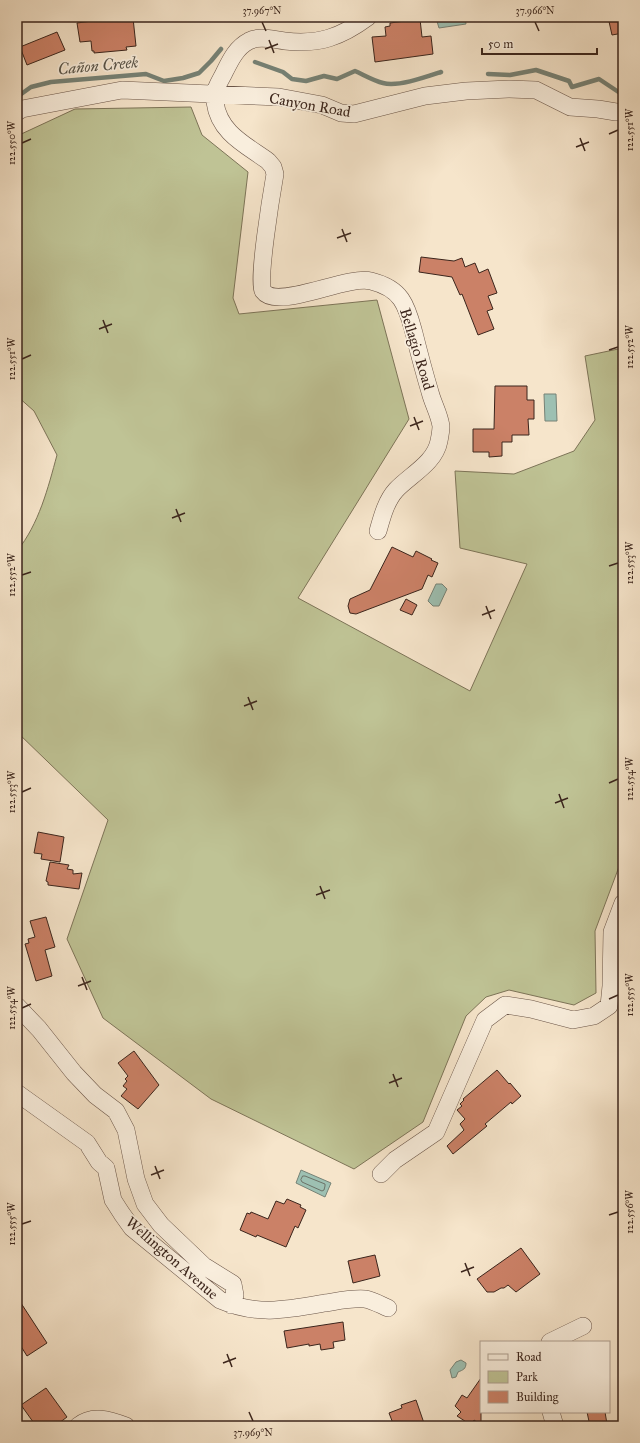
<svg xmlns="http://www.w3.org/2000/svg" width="640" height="1443" font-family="'IM FELL Great Primer',serif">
<rect width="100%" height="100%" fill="#f6e5cb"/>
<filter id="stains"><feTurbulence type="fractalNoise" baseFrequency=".005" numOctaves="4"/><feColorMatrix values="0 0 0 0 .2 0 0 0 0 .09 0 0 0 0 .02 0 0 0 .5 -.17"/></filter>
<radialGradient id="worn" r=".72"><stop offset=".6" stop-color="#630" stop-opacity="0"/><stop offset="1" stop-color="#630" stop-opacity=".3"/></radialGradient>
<path fill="#bfc395" stroke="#7d7458" d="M 191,107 L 202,135 L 248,172 L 233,298 L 239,314 L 377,300 L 409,419 L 298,598 L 470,691 L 527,564 L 460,548 L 455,471 L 514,474 L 574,451 L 595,420 L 585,356 L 623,348 L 623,856 L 595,931 L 596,993 L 574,1005 L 509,990 L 486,997 L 466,1016 L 423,1122 L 354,1169 L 211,1099 L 103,1018 L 67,939 L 108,820 L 17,732 L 17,551 C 39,524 48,488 57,455 L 34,411 L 17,396 L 17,136 L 75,109 Z"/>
<path fill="#9dc0b2" stroke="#768276" d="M 442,17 L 465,17 L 466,24 L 439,28 L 436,18 Z
M 544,394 L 556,394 L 557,421 L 545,421 Z
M 436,584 L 442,584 L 447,589 L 439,606 L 433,606 L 428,601 Z
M 301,1170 L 331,1183 L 325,1197 L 296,1183 Z
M 461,1360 L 466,1363 C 466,1369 463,1370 458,1372 L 456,1377 L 452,1378 L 450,1370 L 456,1362 Z"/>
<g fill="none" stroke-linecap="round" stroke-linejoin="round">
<path stroke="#6c7267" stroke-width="1" d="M 303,1176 L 305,1176 L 325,1184 L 325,1186 L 324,1190 L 322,1191 L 302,1182 L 301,1180 Z"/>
<path stroke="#768276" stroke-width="4.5" d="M 255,62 L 283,72 L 292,79 L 306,81 L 324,76 L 337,79 L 355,71 C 364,75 374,81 383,83 C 398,87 426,77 441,72
M 488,74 L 510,75 L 536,70 L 569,81 L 572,87 L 599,79 L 623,95
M 17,97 L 31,87 L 51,82 L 146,74 L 164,81 L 183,78 L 199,73 L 211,61 L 221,49"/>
</g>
<path fill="#cb8167" stroke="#3b251c" d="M 123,17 L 123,19 L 133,18 L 136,46 L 126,47 L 127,50 L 94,53 L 94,51 L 92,51 L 91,41 L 80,42 L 77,23 Z
M 608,17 L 623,17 L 623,33 L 612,35 Z
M 420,19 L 422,37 L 431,36 L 433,54 L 375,62 L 372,37 L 386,36 L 385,27 L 390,26 L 390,23 Z
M 57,32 L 65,50 L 27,65 L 20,47 Z
M 421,257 L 454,261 L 462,258 L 465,267 L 475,263 L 479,273 L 488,269 L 497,293 L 488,296 L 493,309 L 487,311 L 494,329 L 478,335 L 462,294 L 460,295 L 452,277 L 419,272 Z
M 495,386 L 527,386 L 527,400 L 534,400 L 534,419 L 528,419 L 529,435 L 512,435 L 512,442 L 502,442 L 502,456 L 489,457 L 489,452 L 473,452 L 473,429 L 494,429 Z
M 392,547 L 413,557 L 416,551 L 432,559 L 431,560 L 438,563 L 432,577 L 428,575 L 422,589 L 356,614 L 350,613 L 348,606 L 350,599 L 370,590 Z
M 406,599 L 417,605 L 412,615 L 400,610 Z
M 38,832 L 64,837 L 60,862 L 41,859 L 42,854 L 34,853 Z
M 50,862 L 69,865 L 67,869 L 73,870 L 73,874 L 82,873 L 79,889 L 48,885 L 48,882 L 46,881 Z
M 46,917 L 55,947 L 45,950 L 52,976 L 36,981 L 25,944 L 29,943 L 28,939 L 35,937 L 30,921 Z
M 134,1051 L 159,1085 L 138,1109 L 121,1096 L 127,1089 L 123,1086 L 127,1081 L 125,1079 L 128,1076 L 118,1063 Z
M 497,1070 L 509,1084 L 510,1083 L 521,1096 L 512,1104 L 511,1102 L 485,1124 L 487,1126 L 453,1154 L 447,1146 L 464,1130 L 460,1124 L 465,1119 L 457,1110 L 462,1106 L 460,1104 L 464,1100 L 463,1099 Z
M 287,1199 L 301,1205 L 300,1207 L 306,1210 L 298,1228 L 295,1226 L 286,1247 L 257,1235 L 256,1237 L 240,1230 L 247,1213 L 250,1214 L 251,1212 L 268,1219 L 276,1201 L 284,1204 Z
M 521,1248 L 540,1274 L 516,1292 L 508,1285 L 504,1288 L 501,1288 L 494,1292 L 487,1292 L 477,1279 Z
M 375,1255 L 380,1276 L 353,1283 L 348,1261 Z
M 17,1297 L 47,1343 L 27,1356 L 17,1340 Z
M 343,1322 L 345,1340 L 333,1342 L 334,1348 L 321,1350 L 320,1344 L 309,1346 L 309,1344 L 287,1348 L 284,1331 Z
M 481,1378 L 481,1425 L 474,1420 L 471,1425 L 457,1416 L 461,1412 L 455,1406 L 462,1395 L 467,1398 Z
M 46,1388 L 67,1417 L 55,1426 L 36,1426 L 21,1405 Z
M 416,1400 L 425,1426 L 394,1426 L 389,1413 L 402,1408 L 401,1405 Z
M 587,1412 L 605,1412 L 607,1424 L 590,1426 Z"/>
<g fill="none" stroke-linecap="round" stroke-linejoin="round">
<g stroke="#6a5548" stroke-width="18">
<path id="minor" d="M 368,17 C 341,37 319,45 285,41 C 274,40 260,35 249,41 C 237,47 231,59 225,71 C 222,78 216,86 215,93 C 214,96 215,100 215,102 C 219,133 246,145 268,161 L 273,167 L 275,174 C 272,191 257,282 263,291 C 277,311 346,275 371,281 C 383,284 394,289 401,299 C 408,309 411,322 414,333 C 419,353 424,372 430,392 C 433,404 439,413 441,426 C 441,431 440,436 439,441 C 435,463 410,475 396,490 C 386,501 382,517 378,531
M 17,112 L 22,109 L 122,90 L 279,97 L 322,105 L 341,113 L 354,114 L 425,96 L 466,91 L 509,89 L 536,90 L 570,107 L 598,109 L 616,112 L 623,112
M 17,1006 L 39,1029 L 74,1073 L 95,1095 L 116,1111 L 126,1130 L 136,1179 L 145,1204 L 161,1225 L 204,1266 L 233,1284 L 235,1295 L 231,1305
M 17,1093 L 87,1143 L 99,1162 L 106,1168 L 113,1200 L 122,1214 L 132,1228 L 220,1300 C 257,1316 286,1310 325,1303 C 338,1301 351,1298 365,1299 C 372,1300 381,1305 388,1308
M 381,1174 L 395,1160 L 436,1132 L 485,1020 L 505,1005 L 531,1009 L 573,1020 L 594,1016 L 609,1006 L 611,986 L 612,932 L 623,903
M 550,1342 L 583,1326
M 551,1412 L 555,1426
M 78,1426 C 93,1414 110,1420 126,1426"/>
</g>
<use href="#minor" stroke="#f9eedd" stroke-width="17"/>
</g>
<path fill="none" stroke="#3b251c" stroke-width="1.5" d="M 262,22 L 266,31M 535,22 L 539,31M 269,40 L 274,53M 265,49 L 278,44M 609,134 L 618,130M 580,138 L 585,151M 22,143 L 31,139M 576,147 L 589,142M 342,229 L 347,242M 337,238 L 351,233M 103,320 L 108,333M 99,329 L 112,324M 609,350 L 618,347M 22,359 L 31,355M 414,417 L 419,430M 410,426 L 423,421M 176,509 L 181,522M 172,518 L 185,513M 609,566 L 618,563M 22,575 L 31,572M 486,606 L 491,619M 482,615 L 495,610M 248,697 L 253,710M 244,706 L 257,701M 609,783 L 618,779M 22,792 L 31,788M 559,794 L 564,808M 555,803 L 568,798M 320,886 L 325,899M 316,895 L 330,890M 82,977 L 87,990M 78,986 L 91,981M 609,999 L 618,995M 22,1008 L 31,1004M 393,1074 L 398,1087M 389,1083 L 402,1078M 155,1166 L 160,1179M 151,1175 L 164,1170M 609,1215 L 618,1212M 22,1224 L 31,1221M 465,1263 L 470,1276M 461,1272 L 474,1267M 227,1354 L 232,1367M 223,1363 L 236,1358M 249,1412 L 253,1421"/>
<g text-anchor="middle" stroke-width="3.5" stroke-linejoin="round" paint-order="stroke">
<g font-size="15" fill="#3b251c" stroke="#f9eedd">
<text transform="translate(310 105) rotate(10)" y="5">Canyon Road</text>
<text transform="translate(417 349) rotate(73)" y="5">Bellagio Road</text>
<text transform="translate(172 1258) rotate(41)" y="5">Wellington Avenue</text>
</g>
<g font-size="16" font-style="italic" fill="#585449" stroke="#f9eedd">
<text transform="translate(98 65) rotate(-5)" y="6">Cañon Creek</text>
</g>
</g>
<rect width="640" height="1443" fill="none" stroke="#f6e5cb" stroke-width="44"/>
<rect x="480" y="1341" width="130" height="72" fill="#f9eedd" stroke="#ad9e90"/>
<rect x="488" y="1354" width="20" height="6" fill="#f9eedd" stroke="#ad9e90"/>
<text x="516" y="1361" font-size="12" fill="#3b251c">Road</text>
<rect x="488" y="1371" width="20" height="12" fill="#bfc395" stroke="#ad9e90"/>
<text x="516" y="1381" font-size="12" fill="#3b251c">Park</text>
<rect x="488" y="1391" width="20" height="12" fill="#cb8167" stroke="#ad9e90"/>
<text x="516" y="1401" font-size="12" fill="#3b251c">Building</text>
<path d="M482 48v6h115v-6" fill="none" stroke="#3b251c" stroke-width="2"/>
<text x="488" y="48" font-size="12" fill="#3b251c" stroke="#f9eedd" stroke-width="3" paint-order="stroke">50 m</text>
<rect x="22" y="22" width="596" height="1399" fill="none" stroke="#3b251c" stroke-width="1.5"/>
<g font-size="10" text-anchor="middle" fill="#3b251c">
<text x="262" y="14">37.967°N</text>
<text x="535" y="14">37.966°N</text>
<text transform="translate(629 130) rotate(-90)" y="4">122.551°W</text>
<text transform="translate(11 143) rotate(-90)" y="4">122.550°W</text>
<text transform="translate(629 347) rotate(-90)" y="4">122.552°W</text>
<text transform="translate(11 359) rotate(-90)" y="4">122.551°W</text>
<text transform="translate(629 563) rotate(-90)" y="4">122.553°W</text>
<text transform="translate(11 575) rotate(-90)" y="4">122.552°W</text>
<text transform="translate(629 779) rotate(-90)" y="4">122.554°W</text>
<text transform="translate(11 792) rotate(-90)" y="4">122.553°W</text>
<text transform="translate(629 995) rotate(-90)" y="4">122.555°W</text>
<text transform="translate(11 1008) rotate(-90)" y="4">122.554°W</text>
<text transform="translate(629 1212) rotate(-90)" y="4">122.556°W</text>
<text transform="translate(11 1224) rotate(-90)" y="4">122.555°W</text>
<text x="253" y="1436">37.969°N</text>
</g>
<rect width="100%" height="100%" filter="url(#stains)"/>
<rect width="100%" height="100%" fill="url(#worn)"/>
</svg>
